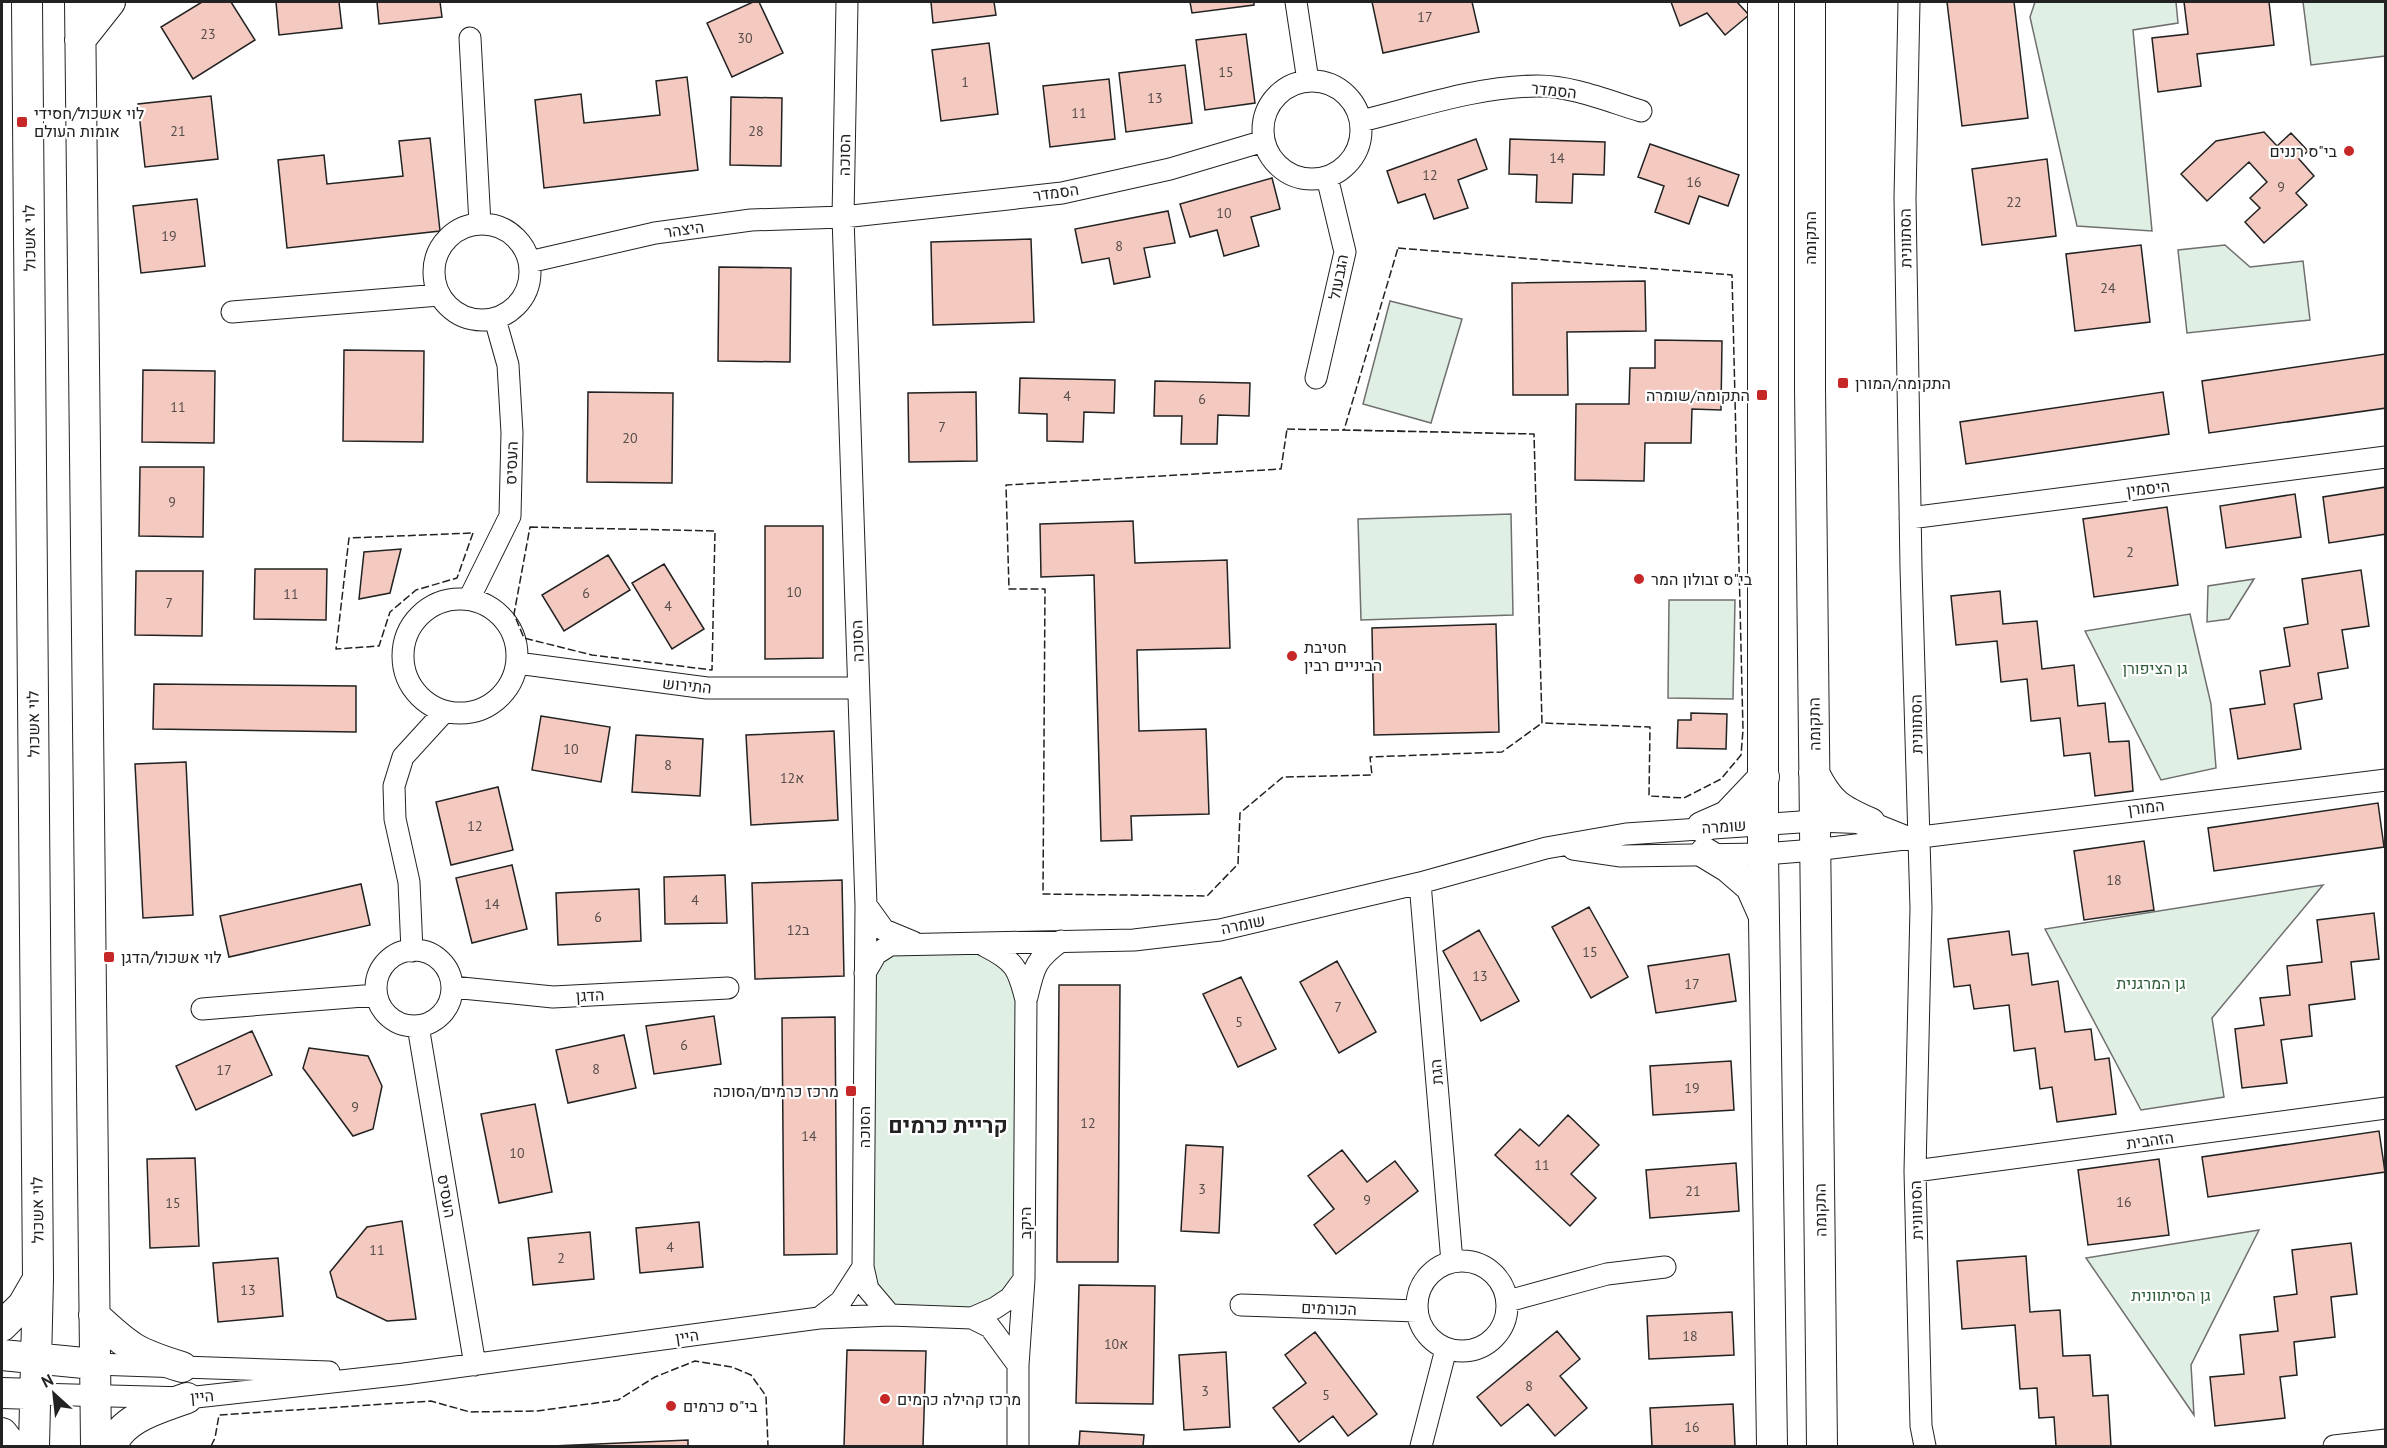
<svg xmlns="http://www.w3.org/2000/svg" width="2387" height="1448" font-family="'PT Sans',Heebo,sans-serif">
<rect width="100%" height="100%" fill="#fff"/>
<path fill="#e0efe3" stroke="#6f6f6f" stroke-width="1.5" d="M 2035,2 L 2176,2 L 2178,23 L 2133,30 L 2152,231 L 2077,226 L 2030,17 Z
M 2303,2 L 2385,2 L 2385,56 L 2311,65 Z
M 2225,245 L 2250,267 L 2303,261 L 2310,320 L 2187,333 L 2178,250 Z
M 1390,301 L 1462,319 L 1431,423 L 1363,404 Z
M 1511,514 L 1513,615 L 1361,620 L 1358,519 Z
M 2254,579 L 2229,619 L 2207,622 L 2208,586 Z
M 1669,600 L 1735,600 L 1733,699 L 1668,698 Z
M 2190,614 L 2211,704 L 2216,768 L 2161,780 L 2085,631 Z
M 2323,885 L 2212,1018 L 2224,1097 L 2141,1110 L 2045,929 Z
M 982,944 L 1019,973 L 1024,1279 L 995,1308 L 890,1315 L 868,1289 L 876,954 Z
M 2259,1230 L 2191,1365 L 2194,1415 L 2086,1258 Z"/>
<path fill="#f3c9c0" stroke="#222" stroke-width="1.5" d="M 202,2 L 231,2 L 255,40 L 193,79 L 161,27 Z
M 276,2 L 339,2 L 342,28 L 279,35 Z
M 377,2 L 440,2 L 442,17 L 379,24 Z
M 753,2 L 759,2 L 783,53 L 732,77 L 707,23 Z
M 931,2 L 994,2 L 996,15 L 933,23 Z
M 1190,2 L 1254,2 L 1254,5 L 1192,13 Z
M 1372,2 L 1472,2 L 1479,32 L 1383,53 Z
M 1671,2 L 1737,2 L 1749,15 L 1725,35 L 1707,13 L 1680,26 Z
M 1947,2 L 2014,2 L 2028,118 L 1962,126 Z
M 2184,2 L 2269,2 L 2274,45 L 2197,54 L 2201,86 L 2158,92 L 2152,38 L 2188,34 Z
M 1246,34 L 1255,103 L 1205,110 L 1196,40 Z
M 989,43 L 998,114 L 941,121 L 932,50 Z
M 1185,65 L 1192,123 L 1126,132 L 1119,73 Z
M 687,77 L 698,170 L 544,188 L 535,100 L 581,94 L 584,123 L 660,115 L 656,81 Z
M 1109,79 L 1115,139 L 1050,147 L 1043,86 Z
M 211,96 L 218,159 L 145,167 L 138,104 Z
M 731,97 L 782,98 L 781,166 L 730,165 Z
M 2264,132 L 2277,146 L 2291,133 L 2308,151 L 2299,159 L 2314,176 L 2296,193 L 2307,205 L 2264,243 L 2245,222 L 2260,208 L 2250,198 L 2267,182 L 2249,162 L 2207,201 L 2181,174 L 2216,141 Z
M 430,138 L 440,231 L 287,248 L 278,160 L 324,155 L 327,184 L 403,176 L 399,141 Z
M 1476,139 L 1487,169 L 1458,180 L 1468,208 L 1434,219 L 1425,194 L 1398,203 L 1387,171 Z
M 1510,139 L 1605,142 L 1604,175 L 1573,174 L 1572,203 L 1536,202 L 1537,175 L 1509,174 Z
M 1650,144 L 1739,175 L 1728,206 L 1699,196 L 1689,224 L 1655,212 L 1664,186 L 1638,177 Z
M 2047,159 L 2056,236 L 1982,245 L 1972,169 Z
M 1272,178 L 1280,209 L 1251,217 L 1259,246 L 1224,256 L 1217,230 L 1190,237 L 1180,204 Z
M 197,199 L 205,266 L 141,273 L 133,206 Z
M 1168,211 L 1175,243 L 1144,248 L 1150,277 L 1114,284 L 1109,258 L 1082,263 L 1075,229 Z
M 1031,239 L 1034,322 L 933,325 L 931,242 Z
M 2141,245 L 2150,322 L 2075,331 L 2066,254 Z
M 719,267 L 791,268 L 790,362 L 718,361 Z
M 1645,281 L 1646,331 L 1567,332 L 1568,395 L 1513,395 L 1512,283 Z
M 1655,340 L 1722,341 L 1721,410 L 1692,409 L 1691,443 L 1645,443 L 1644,481 L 1575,480 L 1576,404 L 1629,404 L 1630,368 L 1655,368 Z
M 344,350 L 424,351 L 423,442 L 343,441 Z
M 2385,354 L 2386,408 L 2209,433 L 2202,381 Z
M 143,370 L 215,371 L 214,443 L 142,442 Z
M 1020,378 L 1115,380 L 1114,413 L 1084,412 L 1083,442 L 1047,441 L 1047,414 L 1019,413 Z
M 1155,381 L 1250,383 L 1249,416 L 1218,415 L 1217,444 L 1181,444 L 1182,416 L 1154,416 Z
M 588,392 L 673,393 L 672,483 L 587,482 Z
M 976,392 L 977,461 L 909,462 L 908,393 Z
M 2163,392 L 2169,434 L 1966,464 L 1960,422 Z
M 140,467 L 204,467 L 203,537 L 139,536 Z
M 2386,487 L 2386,534 L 2329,543 L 2323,497 Z
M 2295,494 L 2301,537 L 2226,548 L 2220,506 Z
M 2167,507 L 2178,585 L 2094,597 L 2083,519 Z
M 1133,521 L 1135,563 L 1227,560 L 1230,648 L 1137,650 L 1139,731 L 1206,729 L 1209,814 L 1131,816 L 1132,840 L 1101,841 L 1094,575 L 1041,577 L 1040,524 Z
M 765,526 L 823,526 L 823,658 L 765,659 Z
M 401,549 L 390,593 L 359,599 L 364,552 Z
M 608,555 L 630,590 L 564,631 L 542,595 Z
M 664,564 L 704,629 L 672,649 L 632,583 Z
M 255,569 L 327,569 L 326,620 L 254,619 Z
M 2361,570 L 2369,626 L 2342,630 L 2348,668 L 2318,673 L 2322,699 L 2294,704 L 2301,749 L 2238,759 L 2230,709 L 2265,704 L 2260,671 L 2290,666 L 2284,628 L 2308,624 L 2302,579 Z
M 136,571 L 203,571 L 202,636 L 135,635 Z
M 2000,591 L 2003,624 L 2037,621 L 2042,669 L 2074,665 L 2078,706 L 2105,703 L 2109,742 L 2129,741 L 2133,791 L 2095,796 L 2090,753 L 2064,756 L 2060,718 L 2031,721 L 2027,679 L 2001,682 L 1997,641 L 1956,645 L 1951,596 Z
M 1496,624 L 1499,732 L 1374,735 L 1372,628 Z
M 154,684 L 356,686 L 356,732 L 153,729 Z
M 1691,713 L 1727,714 L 1726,749 L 1677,748 L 1678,720 L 1691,720 Z
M 541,716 L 610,727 L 601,782 L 532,770 Z
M 834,731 L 838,820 L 751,825 L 746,735 Z
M 636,735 L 703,739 L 700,796 L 632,792 Z
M 186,762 L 193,915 L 143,918 L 135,764 Z
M 498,787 L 513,850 L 451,865 L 436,802 Z
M 2378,803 L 2384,847 L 2214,871 L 2208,828 Z
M 2144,841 L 2154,910 L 2084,920 L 2074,851 Z
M 512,865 L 527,929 L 472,943 L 456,878 Z
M 725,875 L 727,923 L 665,924 L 664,877 Z
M 842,880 L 844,976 L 755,979 L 752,883 Z
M 361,884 L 370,925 L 229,957 L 220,916 Z
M 639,889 L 641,941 L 558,945 L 556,893 Z
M 1589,907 L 1628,977 L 1591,998 L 1552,927 Z
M 2374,913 L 2379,959 L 2351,962 L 2355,999 L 2309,1005 L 2312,1036 L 2281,1040 L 2287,1083 L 2242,1088 L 2235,1029 L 2264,1025 L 2260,998 L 2290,995 L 2287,966 L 2322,962 L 2317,920 Z
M 1479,930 L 1519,1001 L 1481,1021 L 1443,951 Z
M 2009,931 L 2012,955 L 2028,953 L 2032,985 L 2058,981 L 2065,1032 L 2091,1029 L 2095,1060 L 2109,1058 L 2116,1114 L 2057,1122 L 2052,1087 L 2040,1089 L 2035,1048 L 2014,1051 L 2009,1005 L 1974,1009 L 1970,985 L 1954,987 L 1948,939 Z
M 1729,954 L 1736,1001 L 1656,1013 L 1648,966 Z
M 1337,961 L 1376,1032 L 1339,1053 L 1300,982 Z
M 1241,977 L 1276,1049 L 1238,1067 L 1203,994 Z
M 1059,985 L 1120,985 L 1118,1262 L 1057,1262 Z
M 714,1016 L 721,1064 L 654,1074 L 646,1026 Z
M 835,1017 L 837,1254 L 784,1255 L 782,1018 Z
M 252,1031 L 272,1075 L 196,1110 L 176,1066 Z
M 624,1035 L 636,1088 L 568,1103 L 556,1050 Z
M 309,1048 L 368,1056 L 382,1086 L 373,1129 L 353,1136 L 303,1068 Z
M 1731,1061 L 1734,1110 L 1653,1115 L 1650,1066 Z
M 535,1104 L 552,1192 L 499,1203 L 481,1114 Z
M 1568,1115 L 1599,1145 L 1571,1174 L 1596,1198 L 1570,1226 L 1495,1155 L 1520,1129 L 1539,1146 Z
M 2379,1131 L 2385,1172 L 2208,1197 L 2202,1157 Z
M 1186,1145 L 1223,1147 L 1219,1233 L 1181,1231 Z
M 1342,1150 L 1367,1182 L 1395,1161 L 1418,1191 L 1336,1254 L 1314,1225 L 1334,1209 L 1308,1176 Z
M 195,1158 L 199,1246 L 150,1248 L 147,1159 Z
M 2159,1159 L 2169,1235 L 2088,1245 L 2078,1170 Z
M 1736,1163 L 1739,1211 L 1650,1218 L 1646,1170 Z
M 402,1221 L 416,1319 L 387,1321 L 337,1297 L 330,1272 L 367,1227 Z
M 699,1222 L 703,1267 L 640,1273 L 636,1228 Z
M 590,1232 L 594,1279 L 533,1285 L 528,1238 Z
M 2351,1243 L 2357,1294 L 2331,1297 L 2335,1337 L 2294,1342 L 2297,1375 L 2280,1377 L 2285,1418 L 2215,1426 L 2210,1377 L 2244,1374 L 2240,1335 L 2278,1331 L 2274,1297 L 2297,1294 L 2292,1250 Z
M 2026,1256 L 2030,1312 L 2060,1310 L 2063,1356 L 2090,1355 L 2093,1396 L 2108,1395 L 2111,1446 L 2056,1446 L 2054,1417 L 2039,1418 L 2037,1388 L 2020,1389 L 2015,1325 L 1962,1329 L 1957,1261 Z
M 278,1258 L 283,1316 L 218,1322 L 213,1263 Z
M 1079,1285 L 1155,1286 L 1153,1404 L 1076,1403 Z
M 1732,1312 L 1734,1355 L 1649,1359 L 1647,1316 Z
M 1557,1331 L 1580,1359 L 1560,1376 L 1587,1408 L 1555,1436 L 1528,1404 L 1501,1426 L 1477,1397 Z
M 1315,1332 L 1377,1414 L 1348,1436 L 1333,1416 L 1299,1442 L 1273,1408 L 1306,1383 L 1285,1355 Z
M 847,1350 L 926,1351 L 923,1446 L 844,1446 Z
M 1226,1352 L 1230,1427 L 1184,1430 L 1179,1355 Z
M 1733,1404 L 1735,1446 L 1652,1446 L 1650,1408 Z
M 1080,1431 L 1144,1435 L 1143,1446 L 1079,1446 Z
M 688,1440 L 688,1446 L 552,1446 Z"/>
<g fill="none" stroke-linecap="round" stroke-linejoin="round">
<g stroke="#222" stroke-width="23">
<path id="street" d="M 847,2 L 843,217 L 866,905 L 863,1267 L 868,1289 L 890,1315
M 1296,2 L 1308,81
M 1909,2 L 1905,198 L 1911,568 L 1921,908 L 1915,1171 L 1921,1426 L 1925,1446
M 470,38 L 480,224
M1263 130a49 49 0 1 1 98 0a49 49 0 1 1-98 0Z
M 1361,121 C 1418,107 1479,86 1538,86 C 1572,86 1608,101 1641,111
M434 272a48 48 0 1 1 96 0a48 48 0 1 1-96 0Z
M 529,262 L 655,233 L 751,220 L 843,217 L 1062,193 L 1170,169 L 1264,141
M 232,312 L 439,295
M 1316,378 L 1345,252 L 1327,177
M 1910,518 L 2386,457
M403 656a57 57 0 1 1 114 0a57 57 0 1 1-114 0Z
M 469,599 L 510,516 L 512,433 L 508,365 L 495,319
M 517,663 L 707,688 L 858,688
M 1573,849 L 1621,856 L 1763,854 L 1815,850 L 2386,780
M 1420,883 L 1452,1262
M 866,905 L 884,930 L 913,942
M 985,946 C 1015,961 1018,968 1026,1000 L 1024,1279 L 1018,1365 L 1018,1446
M376 988a38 38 0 1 1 76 0a38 38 0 1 1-76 0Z
M 412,951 L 409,882 L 395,819 L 394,786 L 403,757 L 445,711
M 865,973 L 876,954 L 890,945 L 1134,940 L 1220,930 L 1420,883 L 1546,848 L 1626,834 L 1815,821 L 1872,823 L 1907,837
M 452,987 L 553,997 L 728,988
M 1027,997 C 1034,967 1035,960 1061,941
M 202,1009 L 376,995
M 418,1026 L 475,1365
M 1915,1171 L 2386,1108
M1417 1306a45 45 0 1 1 90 0a45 45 0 1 1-90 0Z
M 1508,1301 L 1607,1274 L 1665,1267
M 1241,1305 L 1417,1311
M 819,1318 L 841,1301 L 863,1267
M 972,1318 L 990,1327 L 1018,1365
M 94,1364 L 329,1372
M 35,1394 L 187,1398 L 404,1374 L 819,1318 L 890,1315 L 972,1318 L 995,1308 L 1010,1298 L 1024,1279
M 1421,1446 L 1446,1349
M 2334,1446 L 2386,1440"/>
</g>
<g stroke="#222" stroke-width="32">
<path id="secondary" d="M 27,2 L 38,1279 L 34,1446
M 80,2 L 96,1446
M 1763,2 L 1763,854 L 1772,1446
M 1810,2 L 1810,388 L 1822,1446
M 80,40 L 110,2
M 1814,773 C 1829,804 1840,810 1870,823
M 1702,827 L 1727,816 L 1764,777
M 1705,853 L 1728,867 L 1751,887 L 1763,914
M 94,1315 C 129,1348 136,1353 182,1367
M 2,1326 L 23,1305 L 38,1279
M 2,1355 L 94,1364
M 2,1393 L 35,1394
M 2,1433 L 12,1446
M 112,1446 C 122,1417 161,1408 187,1398"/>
</g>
<use href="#street" stroke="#fff" stroke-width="21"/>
<use href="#secondary" stroke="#fff" stroke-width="30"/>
<path stroke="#222" stroke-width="1.5" stroke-dasharray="8 3" stroke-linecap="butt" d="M 1398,248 L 1732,275 L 1743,730 L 1741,755 L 1721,779 L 1684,798 L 1649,796 L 1650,727 L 1542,723 L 1534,434 L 1344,430 Z
M 1287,429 L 1534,434 L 1542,723 L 1502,752 L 1370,757 L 1372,775 L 1283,777 L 1240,813 L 1238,864 L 1207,896 L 1043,894 L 1045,589 L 1009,589 L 1006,485 L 1281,469 Z
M 530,527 L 715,531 L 712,670 L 592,655 L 524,638 L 514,614 Z
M 473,533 L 457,578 L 416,590 L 390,612 L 379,646 L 336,649 L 349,538 Z
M 211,1446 L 215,1438 L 219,1415 L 431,1401 L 470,1412 L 537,1411 L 618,1400 L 655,1377 L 695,1361 L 732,1367 L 751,1375 L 766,1396 L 768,1446"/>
</g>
<g fill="#c62828" stroke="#fff" stroke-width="2">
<rect x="16" y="116" width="12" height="12" rx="3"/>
<circle cx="2349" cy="151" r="6"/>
<rect x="1837" y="377" width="12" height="12" rx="3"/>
<rect x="1756" y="389" width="12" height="12" rx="3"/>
<circle cx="1639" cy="579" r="6"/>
<circle cx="1292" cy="656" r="6"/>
<rect x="103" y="951" width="12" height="12" rx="3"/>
<rect x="845" y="1085" width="12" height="12" rx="3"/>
<circle cx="885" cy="1399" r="6"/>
<circle cx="671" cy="1406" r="6"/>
</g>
<g text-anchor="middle" stroke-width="4.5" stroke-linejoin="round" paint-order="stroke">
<g font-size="14" fill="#564c4a">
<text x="1425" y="22">17</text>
<text x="208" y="39">23</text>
<text x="745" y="43">30</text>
<text x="1226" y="77">15</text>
<text x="965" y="87">1</text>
<text x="1155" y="103">13</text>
<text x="1079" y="118">11</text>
<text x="178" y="136">21</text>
<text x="756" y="136">28</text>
<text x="1557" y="163">14</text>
<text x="1430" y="180">12</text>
<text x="1694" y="187">16</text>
<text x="2281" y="192">9</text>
<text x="2014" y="207">22</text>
<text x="1224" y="218">10</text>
<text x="169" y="241">19</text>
<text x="1119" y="251">8</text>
<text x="2108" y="293">24</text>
<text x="1067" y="401">4</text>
<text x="1202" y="404">6</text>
<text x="178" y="412">11</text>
<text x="942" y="432">7</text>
<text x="630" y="443">20</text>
<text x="172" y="507">9</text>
<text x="2130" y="557">2</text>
<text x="794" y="597">10</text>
<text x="586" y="598">6</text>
<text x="291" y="599">11</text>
<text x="169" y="608">7</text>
<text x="668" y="611">4</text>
<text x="571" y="754">10</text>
<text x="668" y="770">8</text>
<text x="792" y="783">12א</text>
<text x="475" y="831">12</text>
<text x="2114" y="885">18</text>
<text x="695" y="905">4</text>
<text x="492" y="909">14</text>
<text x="598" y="922">6</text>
<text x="798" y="935">12ב</text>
<text x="1590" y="957">15</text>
<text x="1480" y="981">13</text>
<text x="1692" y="989">17</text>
<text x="1338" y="1012">7</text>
<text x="1239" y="1027">5</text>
<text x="684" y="1050">6</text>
<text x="596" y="1074">8</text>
<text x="224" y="1075">17</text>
<text x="1692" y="1093">19</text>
<text x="355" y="1112">9</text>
<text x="1088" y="1128">12</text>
<text x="809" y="1141">14</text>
<text x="517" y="1158">10</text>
<text x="1542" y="1170">11</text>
<text x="1202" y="1194">3</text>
<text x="1693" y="1196">21</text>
<text x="1367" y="1205">9</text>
<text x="2124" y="1207">16</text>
<text x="173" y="1208">15</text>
<text x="670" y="1252">4</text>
<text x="377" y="1255">11</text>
<text x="561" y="1263">2</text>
<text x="248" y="1295">13</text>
<text x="1690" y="1341">18</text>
<text x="1116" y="1349">10א</text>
<text x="1529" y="1391">8</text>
<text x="1205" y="1396">3</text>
<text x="1326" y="1400">5</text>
<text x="1692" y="1432">16</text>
</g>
<g font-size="16" fill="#222" stroke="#fff">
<text transform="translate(1554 90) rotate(6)" y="6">הסמדר</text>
<text transform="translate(844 155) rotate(-89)" y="6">הסוכה</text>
<text transform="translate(1056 192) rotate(-8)" y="6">הסמדר</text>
<text transform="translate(684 229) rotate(-8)" y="6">היצהר</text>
<text transform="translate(29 238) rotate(-91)" y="6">לוי אשכול</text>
<text transform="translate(1810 238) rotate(-90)" y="6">התקומה</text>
<text transform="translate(1905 238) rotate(-91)" y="6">הסתוונית</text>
<text transform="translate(1338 277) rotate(-79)" y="6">הגבעול</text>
<text transform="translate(511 463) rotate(-88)" y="6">העסיס</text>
<text transform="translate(2148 488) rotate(-7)" y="6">היסמין</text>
<text transform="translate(857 641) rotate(-92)" y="6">הסוכה</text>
<text transform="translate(687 685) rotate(6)" y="6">התירוש</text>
<text transform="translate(33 724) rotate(-91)" y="6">לוי אשכול</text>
<text transform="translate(1814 724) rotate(-91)" y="6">התקומה</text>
<text transform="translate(1916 724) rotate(-91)" y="6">הסתוונית</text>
<text transform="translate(2146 807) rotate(-7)" y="6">המורן</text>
<text transform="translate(1724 826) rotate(-4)" y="6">שומרה</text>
<text transform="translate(1243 924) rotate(-12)" y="6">שומרה</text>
<text transform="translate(590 995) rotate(-3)" y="6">הדגן</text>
<text transform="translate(1436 1072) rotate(-95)" y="6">הגת</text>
<text transform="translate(864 1127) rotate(-90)" y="6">הסוכה</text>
<text transform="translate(2150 1140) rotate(-8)" y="6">הזהבית</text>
<text transform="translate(447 1196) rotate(80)" y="6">העסיס</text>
<text transform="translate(37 1210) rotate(-91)" y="6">לוי אשכול</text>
<text transform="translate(1820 1210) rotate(-91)" y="6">התקומה</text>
<text transform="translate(1916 1210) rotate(-92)" y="6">הסתוונית</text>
<text transform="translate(1025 1223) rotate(-90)" y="6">היקב</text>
<text transform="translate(1329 1308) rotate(2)" y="6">הכורמים</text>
<text transform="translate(687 1336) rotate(-8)" y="6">היין</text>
<text transform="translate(202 1396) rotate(-5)" y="6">היין</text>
</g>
<g font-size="16" fill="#222" stroke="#fff" text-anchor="start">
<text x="34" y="119">לוי אשכול/חסידי<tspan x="34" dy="18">אומות העולם</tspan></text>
<text x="2337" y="157" text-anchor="end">בי"ס רננים</text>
<text x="1855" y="389">התקומה/המורן</text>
<text x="1750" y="401" text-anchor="end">התקומה/שומרה</text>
<text x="1651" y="585">בי"ס זבולון המר</text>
<text x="1304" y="653">חטיבת<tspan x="1304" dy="18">הביניים רבין</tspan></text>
<text x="121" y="963">לוי אשכול/הדגן</text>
<text x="839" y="1097" text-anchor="end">מרכז כרמים/הסוכה</text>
<text x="897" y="1405">מרכז קהילה כרמים</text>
<text x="683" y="1412">בי"ס כרמים</text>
</g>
<g font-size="16" fill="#2f5e38" stroke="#fff">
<text x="2155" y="674">גן הציפורן</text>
<text x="2151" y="989">גן המרגנית</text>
<text x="2171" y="1301">גן הסיתוונית</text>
</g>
<g font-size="22" font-weight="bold" fill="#222" stroke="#fff">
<text x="948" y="1133">קריית כרמים</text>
</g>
</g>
<rect width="2387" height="1448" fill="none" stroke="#222222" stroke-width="6"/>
<g transform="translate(54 1394) rotate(333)" stroke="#ffffff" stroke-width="4.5" paint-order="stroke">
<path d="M0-4.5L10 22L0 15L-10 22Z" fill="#222222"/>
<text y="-9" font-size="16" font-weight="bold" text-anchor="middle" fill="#222222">N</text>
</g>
</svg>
